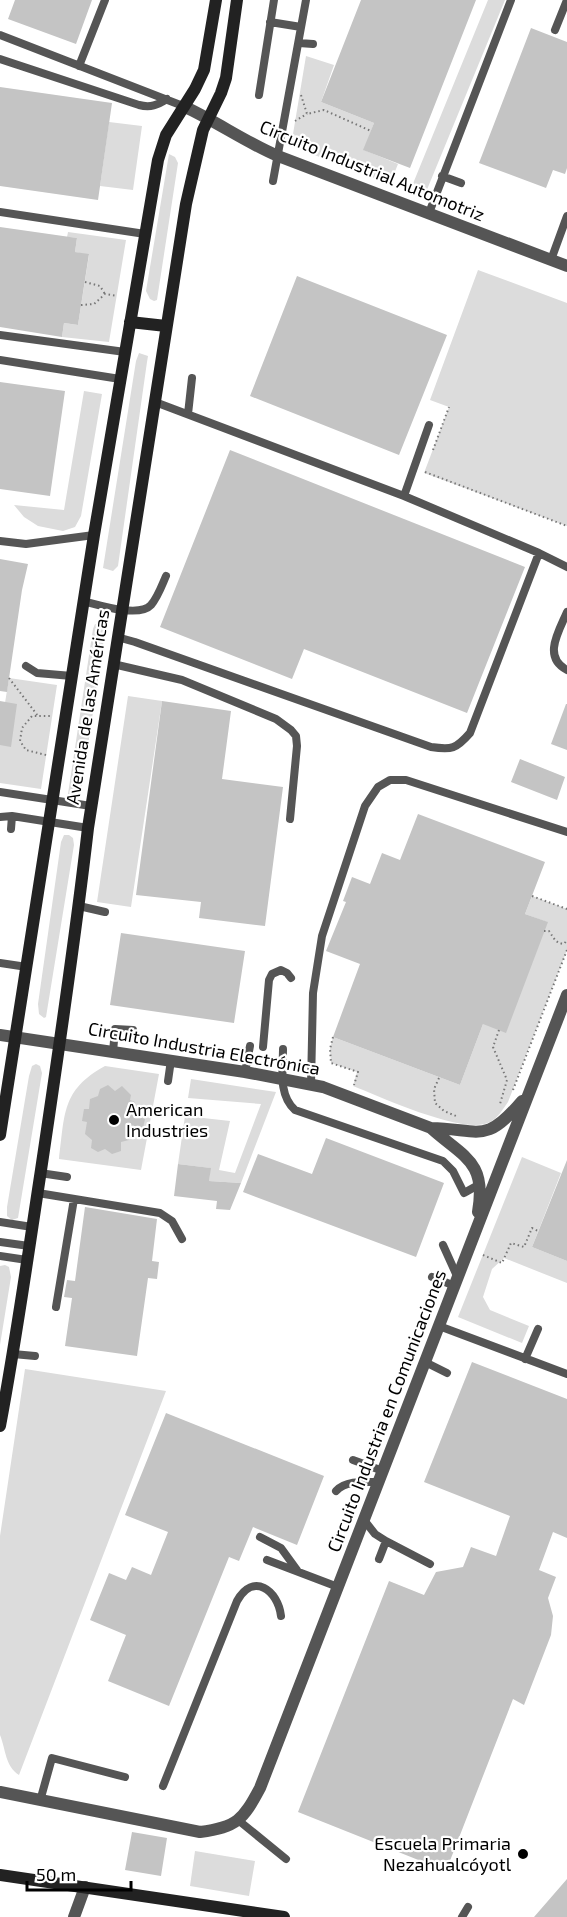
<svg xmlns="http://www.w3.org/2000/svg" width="567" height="1917" font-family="'Exo 2',sans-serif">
<rect width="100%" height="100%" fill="#fff"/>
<path fill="#dcdcdc" d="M 488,0 L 505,0 L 426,192 L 412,186 Z
M 306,56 L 334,65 L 321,102 L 374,123 L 364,150 L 398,164 L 390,184 L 291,146 Z
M 109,122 L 142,126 L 133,190 L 100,186 Z
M 169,154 L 175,157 L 178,163 L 157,300 L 154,301 L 150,299 L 146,291 Z
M 68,232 L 126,240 L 109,342 L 62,337 L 64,323 L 78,325 L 89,255 L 75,252 L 77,238 L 67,237 Z
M 478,270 L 567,303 L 567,526 L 424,473 L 449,407 L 430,400 Z
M 139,353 L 148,356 L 147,362 L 118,566 L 113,571 L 103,568 L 136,361 Z
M 84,391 L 102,394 L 81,516 L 75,527 L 63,531 L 38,526 L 24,517 L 14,505 L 64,510 Z
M 95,624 L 100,625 L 105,632 L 81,792 L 79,797 L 75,798 L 68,794 L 93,629 Z
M 9,678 L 57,685 L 41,789 L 0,783 L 0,734 Z
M 128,696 L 162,701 L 131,907 L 97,902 Z
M 64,835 L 69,835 L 73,838 L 74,845 L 46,1017 L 44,1018 L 39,1014 L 38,1004 L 61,842 Z
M 532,896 L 567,909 L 567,950 L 508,1102 C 503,1109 498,1118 490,1122 C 465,1136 381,1097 353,1086 L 357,1072 L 331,1063 L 330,1049 L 333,1037 L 460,1085 L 483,1024 L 547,922 L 525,914 Z
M 36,1064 L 40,1066 L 42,1073 L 18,1218 L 12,1220 L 7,1216 L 7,1207 L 29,1076 L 32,1066 Z
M 105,1066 L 159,1074 L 141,1170 L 59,1159 C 65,1115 61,1090 105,1066 Z
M 191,1079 L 276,1092 L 241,1183 L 209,1181 L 210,1168 L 178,1164 L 185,1116 L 230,1121 L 219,1170 L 235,1173 L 261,1104 L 188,1098 Z
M 522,1157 L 561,1173 L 532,1247 L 567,1261 L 567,1283 L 504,1258 L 492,1269 L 483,1297 L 490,1310 L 529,1326 L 522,1343 L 458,1317 Z
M 5,1265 L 9,1267 L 11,1277 L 0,1345 L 0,1266 Z
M 25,1369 L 166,1391 L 19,1775 C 5,1766 6,1750 0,1735 L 0,1536 Z
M 195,1851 L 255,1861 L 249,1896 L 190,1886 Z"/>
<path fill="#c4c4c4" d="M 15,0 L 92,0 L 76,44 L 8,19 Z
M 361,0 L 476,0 L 410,168 L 363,150 L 374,123 L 321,102 Z
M 531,28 L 567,42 L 567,168 L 565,174 L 553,170 L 546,188 L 479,163 Z
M 0,87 L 112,103 L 98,200 L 0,186 Z
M 0,227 L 77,238 L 75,252 L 89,254 L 78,325 L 64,323 L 62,337 L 0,327 Z
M 297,276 L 447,335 L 399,455 L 250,396 Z
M 0,382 L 65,391 L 50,496 L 0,489 Z
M 230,450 L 525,567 L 467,713 L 304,649 L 292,679 L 160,627 Z
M 0,559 L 28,564 L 22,590 L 7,692 L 0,691 Z
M 0,701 L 17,704 L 11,747 L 0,745 Z
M 162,701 L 231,711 L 222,779 L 283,787 L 265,926 L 199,918 L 201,902 L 136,895 Z
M 566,704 L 567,704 L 567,750 L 551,744 Z
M 520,759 L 565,777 L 557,800 L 511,782 Z
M 418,814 L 545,862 L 525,914 L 548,922 L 506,1033 L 483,1024 L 460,1085 L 333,1037 L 360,964 L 326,951 L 346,902 L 343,901 L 352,877 L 370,884 L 382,853 L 400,860 Z
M 121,933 L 245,951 L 234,1023 L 110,1005 Z
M 108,1085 L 115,1091 L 122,1086 L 131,1095 L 130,1100 L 135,1102 L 133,1115 L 145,1119 L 143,1128 L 131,1128 L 129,1140 L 121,1142 L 121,1151 L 112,1154 L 105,1149 L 98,1152 L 91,1148 L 92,1140 L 85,1134 L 87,1122 L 82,1121 L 84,1109 L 89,1109 L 90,1099 L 98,1096 L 100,1089 Z
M 326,1138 L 444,1183 L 416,1257 L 243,1192 L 258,1154 L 312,1174 Z
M 567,1160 L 567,1261 L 532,1247 Z
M 178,1164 L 211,1168 L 209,1181 L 241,1183 L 230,1210 L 216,1209 L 217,1201 L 174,1196 Z
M 85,1207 L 157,1219 L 152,1261 L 159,1262 L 157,1279 L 148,1278 L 137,1356 L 65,1346 L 72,1298 L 64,1297 L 67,1280 L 75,1281 Z
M 472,1362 L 567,1399 L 567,1538 L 553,1532 L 539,1570 L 556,1577 L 548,1598 L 553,1616 L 551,1635 L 524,1705 L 513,1699 L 446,1871 L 298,1812 L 389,1581 L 424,1595 L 436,1572 L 463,1567 L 471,1547 L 496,1556 L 510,1516 L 424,1482 Z
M 166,1413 L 324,1476 L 297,1545 L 253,1527 L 239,1561 L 229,1557 L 169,1706 L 108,1681 L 126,1635 L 90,1620 L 109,1573 L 126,1580 L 132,1567 L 151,1575 L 168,1532 L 125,1515 Z
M 132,1832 L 167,1838 L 161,1876 L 125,1870 Z
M 567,1879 L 567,1917 L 534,1917 Z"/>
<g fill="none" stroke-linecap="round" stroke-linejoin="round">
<path stroke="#777" stroke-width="2" stroke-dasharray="1.5 3" stroke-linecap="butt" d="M 301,95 L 307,114 L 324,110 L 371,131
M 295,121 L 307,114
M 85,282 L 100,286 L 105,294
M 81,305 L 94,304 L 105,294 L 117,296
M 433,450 L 449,407
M 425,472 L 567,526
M 9,678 L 38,716
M 46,755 L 26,750 L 20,741 L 22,728 L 32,716 L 52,716
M 532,896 L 567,909
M 544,931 L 549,931 C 554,938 555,943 564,944 L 567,940
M 499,1030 L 493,1047 L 507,1080 L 500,1104
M 333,1037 L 330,1049 L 331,1063 L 358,1072 L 354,1085
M 439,1078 L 434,1089 L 435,1103 L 444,1111 L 456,1116
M 513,1090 L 567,950
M 483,1255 L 502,1263 L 511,1243 L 524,1247 L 532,1228 L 538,1231"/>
<path stroke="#555" stroke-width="8" d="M 270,22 L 301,27
M 555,30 L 567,0
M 0,35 L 183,106
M 299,43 L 313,44
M 0,59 L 139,105 C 151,108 157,105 167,99
M 79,66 L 105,0
M 259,95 L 274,0
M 442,176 L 461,183
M 273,181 L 306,0
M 0,212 L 145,234
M 429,213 L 511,0
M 551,260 L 567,216
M 0,335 L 125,352
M 0,360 L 120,379
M 155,402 L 404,496 L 539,553 L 567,567
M 188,414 L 192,378
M 404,496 L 429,425
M 0,541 L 26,544 L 94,535
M 83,601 C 99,605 139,618 151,605 C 158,597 162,585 166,576
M 567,612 C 559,631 542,657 567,670
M 117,637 L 135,642 L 431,747 C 452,750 456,749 470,733 L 539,553
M 113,664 L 182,680 L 276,719 L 291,730 L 296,736 L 297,746 L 290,819
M 26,666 L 37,673 L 72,676
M 0,792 L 91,806
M 0,817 L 12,816 L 88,828
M 11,829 L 12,816
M 79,906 L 105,912
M 0,963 L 27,967
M 263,1047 L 269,980 L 272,974 L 281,970 L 287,973 L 291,978
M 283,1049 C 283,1069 278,1095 295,1110 L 443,1161 L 453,1171 L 464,1193 L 480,1184
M 113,1052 L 115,1029 L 133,1030
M 245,1072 L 250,1046
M 168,1081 L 171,1060
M 311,1085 L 313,993 L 322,936 L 365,806 L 378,787 L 390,780 L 406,780 L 567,832
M 40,1173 L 67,1177
M 38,1193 L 160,1213 L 172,1221 L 182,1239
M 0,1222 L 32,1227
M 0,1242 L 29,1246
M 443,1245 L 457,1276
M 0,1256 L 27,1260
M 432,1277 L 455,1286
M 56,1307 L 74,1199
M 439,1326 L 567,1374
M 13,1354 L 35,1356
M 525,1359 L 538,1329
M 425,1362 L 447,1373
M 353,1460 L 383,1471
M 336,1491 C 346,1480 365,1482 379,1482
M 364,1520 L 375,1534 L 386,1541 L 379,1559
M 260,1537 L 281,1548 L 297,1570
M 386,1541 L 430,1564
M 267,1560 L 338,1587
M 163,1786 L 237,1601 C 253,1572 278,1590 281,1616
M 40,1801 L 52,1758 L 125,1777
M 238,1820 L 286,1859
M 462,1917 L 468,1907"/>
<path stroke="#555" stroke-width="12" d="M 74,1917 L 85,1887"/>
<path stroke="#555" stroke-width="12" d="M 183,106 C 216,121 245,142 278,156 L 567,266
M 0,1035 L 245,1072 L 323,1087 L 431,1128 C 480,1129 485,1145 522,1101
M 431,1128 C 463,1157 487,1161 478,1212
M 0,1792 L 200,1832 C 237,1827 243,1820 260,1788 L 567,995"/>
<path stroke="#222" stroke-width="12" d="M 130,322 L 166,326
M 0,1135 L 94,535 L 158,160 L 166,135 L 195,89 L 204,70 L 216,0
M 0,1426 C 16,1341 28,1255 41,1170 C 58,1056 75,942 88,828 L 186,204 L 203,130 L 221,93 L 226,78 L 237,0
M 0,1875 L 284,1917"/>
</g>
<g fill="#000" stroke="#fff" stroke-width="2">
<circle cx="114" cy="1120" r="6"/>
<circle cx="523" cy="1854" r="6"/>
</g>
<g text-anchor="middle" stroke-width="4.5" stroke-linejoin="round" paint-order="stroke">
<g font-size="18" fill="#000" stroke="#fff">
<text transform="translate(372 171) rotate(22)" y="6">Circuito Industrial Automotriz</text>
<text transform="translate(88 707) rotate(-81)" y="6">Avenida de las Américas</text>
<text transform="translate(204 1049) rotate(10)" y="6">Circuito Industria Electrónica</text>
<text transform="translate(387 1411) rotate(-69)" y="6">Circuito Industria en Comunicaciones</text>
</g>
<g font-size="18" fill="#000" stroke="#fff" text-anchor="start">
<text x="126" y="1116">American<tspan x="126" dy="21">Industries</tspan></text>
<text x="511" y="1850" text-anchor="end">Escuela Primaria<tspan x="511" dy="21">Nezahualcóyotl</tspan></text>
</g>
</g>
<path d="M27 1881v9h104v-9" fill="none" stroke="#000000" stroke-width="3"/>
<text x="36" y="1881" font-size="18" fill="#000000" stroke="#ffffff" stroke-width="4.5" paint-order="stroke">50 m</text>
</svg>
